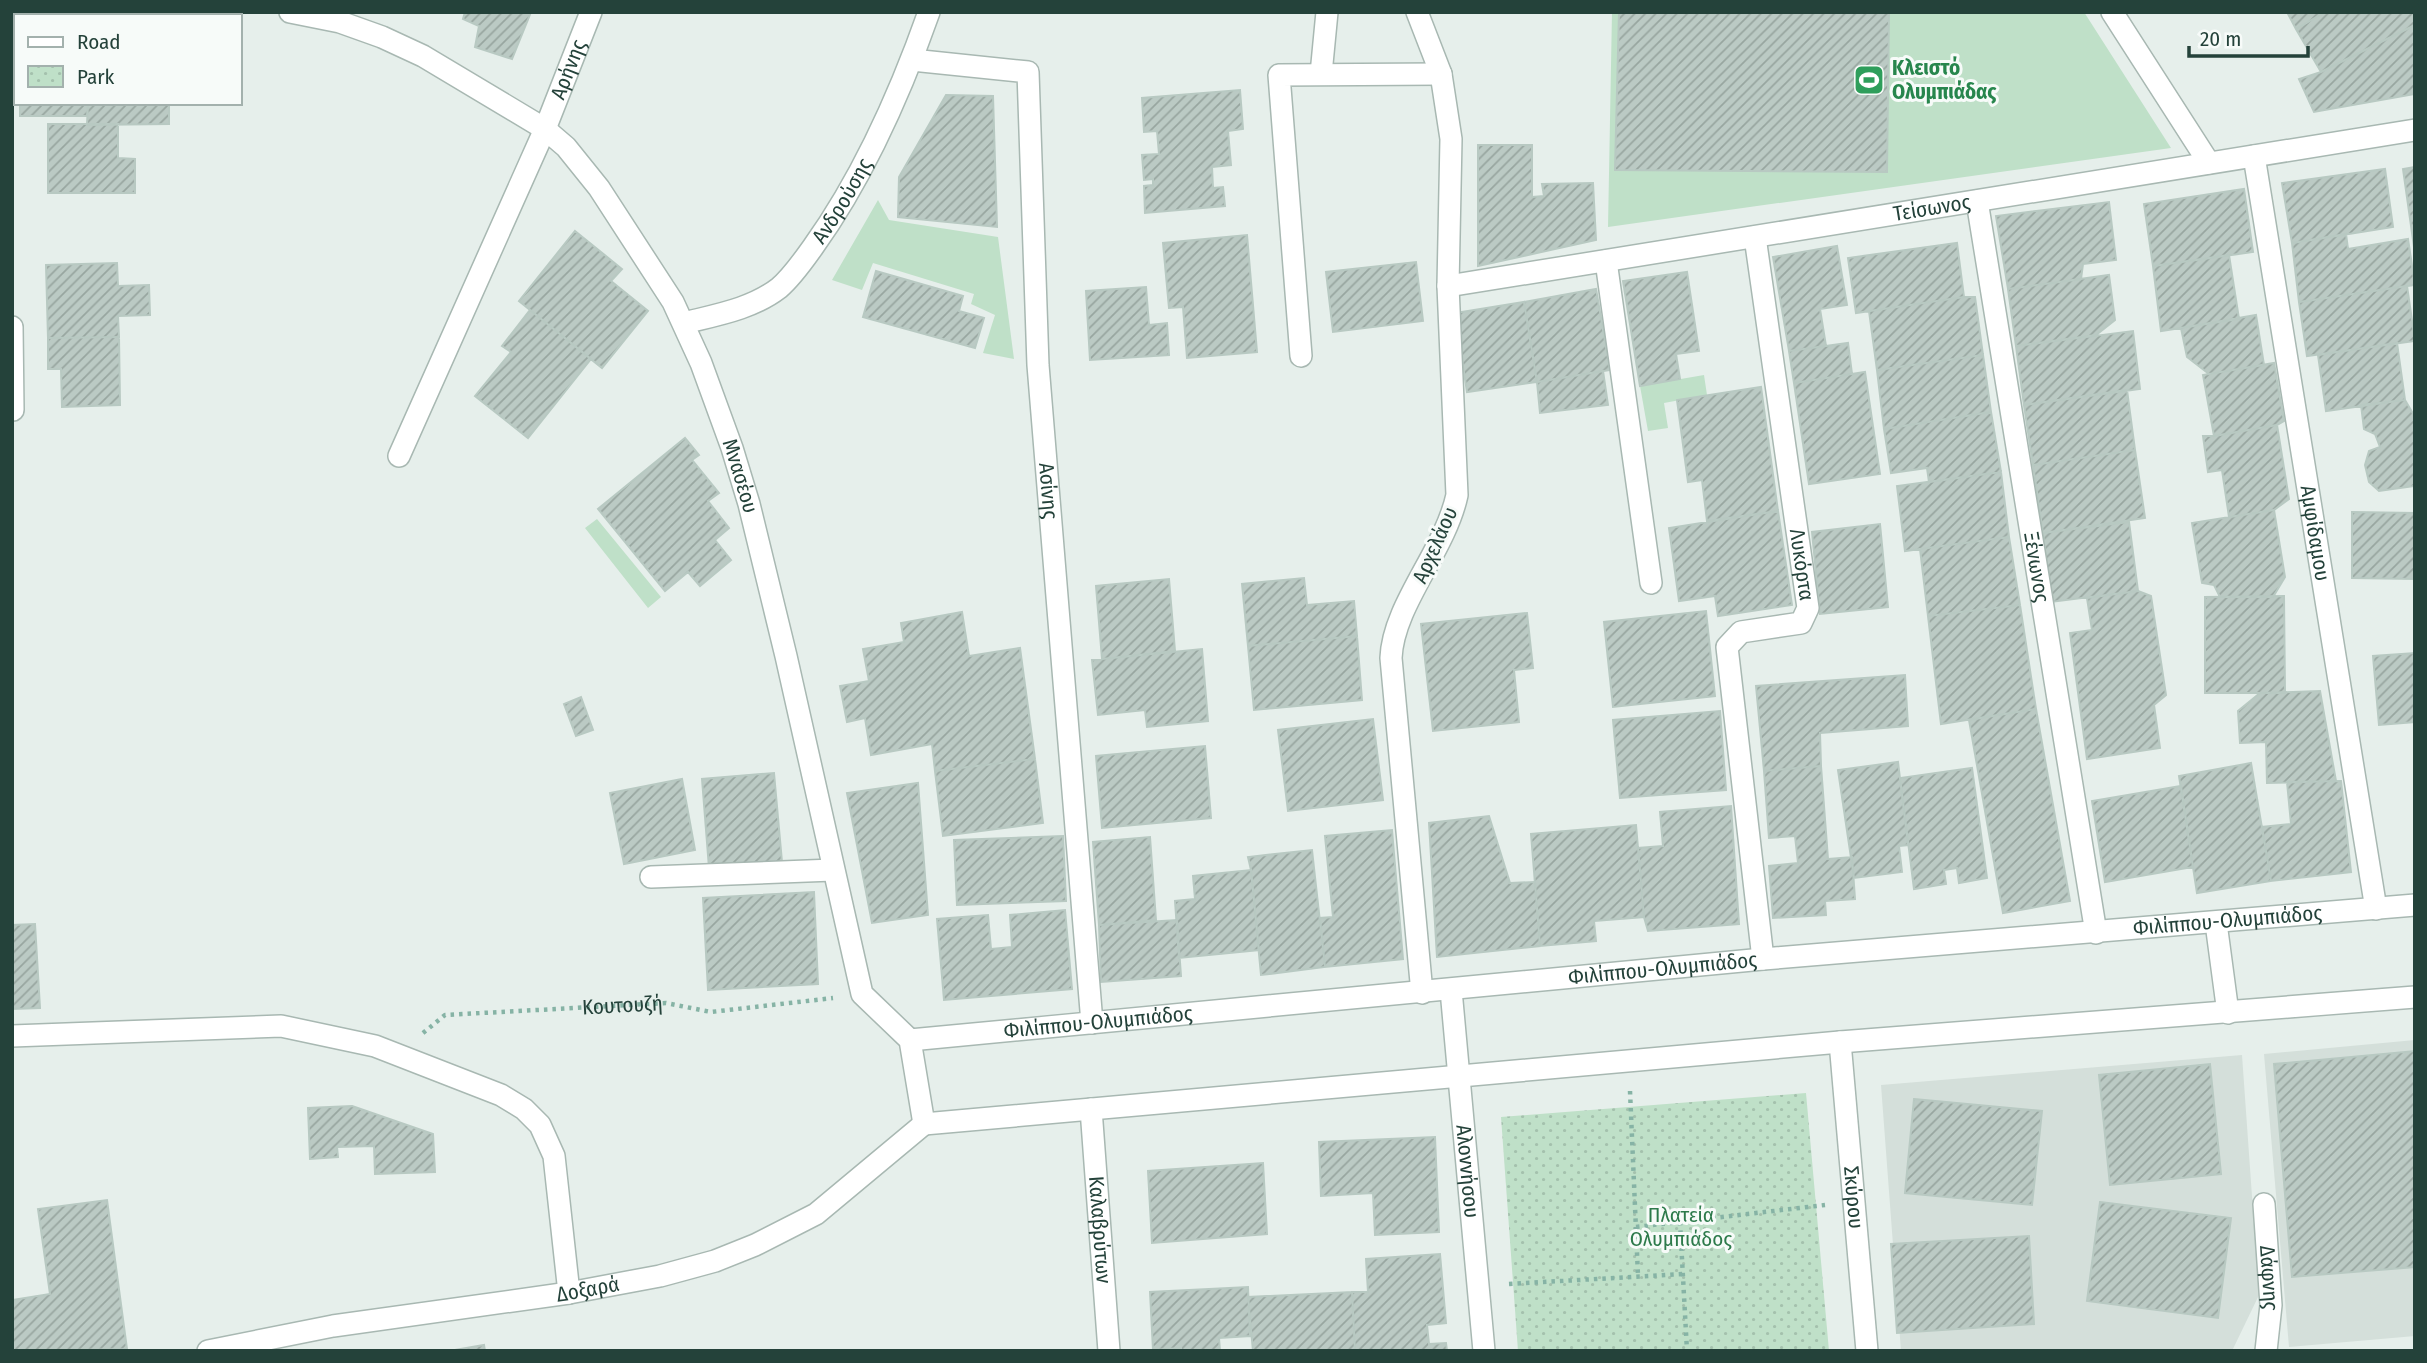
<svg xmlns="http://www.w3.org/2000/svg" width="2427" height="1363" font-family="'Fira Sans Condensed',sans-serif">
<defs>
<pattern id="park-dots" width="8" height="8" patternUnits="userSpaceOnUse" patternTransform="scale(1.75)"><rect width="8" height="8" fill="#bfe0c8"/><path d="M2 2h.1M6 6h.1" fill="none" stroke="#a4c1ad" stroke-width="1.8" stroke-linecap="round"/></pattern>
<pattern id="building-hatch" width="6" height="6" patternUnits="userSpaceOnUse" patternTransform="scale(1.75)"><rect width="6" height="6" fill="#bbcac4"/><path d="M-1 1l2-2M0 6l6-6M5 7l2-2" fill="none" stroke="#98a6a0"/></pattern>
</defs>
<rect width="100%" height="100%" fill="#e6efeb"/>
<path fill="#d4dfda" d="M 2415,1040 L 2415,1336 L 2289,1347 L 2264,1054 Z
M 2242,1055 L 2259,1295 L 2232,1351 L 1901,1351 L 1881,1085 Z"/>
<path fill="#bfe0c8" d="M 1612,12 L 2084,12 L 2171,148 L 1608,227 Z
M 878,200 L 889,220 L 998,237 L 1014,359 L 983,353 L 995,315 L 971,304 L 974,294 L 873,263 L 862,290 L 832,280 Z
M 1704,375 L 1707,395 L 1664,403 L 1668,428 L 1648,431 L 1640,386 Z
M 597,519 L 661,597 L 648,608 L 585,528 Z"/>
<path fill="url(#park-dots)" d="M 1806,1093 L 1829,1351 L 1518,1351 L 1501,1117 Z"/>
<path fill="url(#building-hatch)" stroke="#b8c9c2" stroke-width="2" d="M 465,12 L 531,12 L 512,59 L 475,47 L 479,26 L 463,19 Z
M 1619,12 L 1889,12 L 1887,172 L 1615,170 Z
M 2287,12 L 2325,12 L 2296,29 Z
M 2325,12 L 2415,12 L 2415,25 L 2321,72 L 2296,29 Z
M 2415,25 L 2415,94 L 2314,112 L 2299,79 L 2321,72 Z
M 1240,90 L 1243,129 L 1228,131 L 1231,165 L 1212,167 L 1213,188 L 1223,187 L 1225,206 L 1145,213 L 1144,186 L 1153,185 L 1153,179 L 1144,180 L 1142,155 L 1159,154 L 1157,131 L 1144,132 L 1142,98 Z
M 946,95 L 993,96 L 997,227 L 898,217 L 899,177 Z
M 20,103 L 88,103 L 87,116 L 20,116 Z
M 88,103 L 169,103 L 169,124 L 87,125 Z
M 48,124 L 118,124 L 118,158 L 135,159 L 135,193 L 48,193 Z
M 1478,145 L 1532,145 L 1532,197 L 1544,196 L 1542,184 L 1593,183 L 1596,240 L 1478,266 Z
M 2415,167 L 2415,254 L 2403,169 Z
M 2385,169 L 2393,227 L 2292,243 L 2282,183 Z
M 2244,189 L 2253,252 L 2153,266 L 2144,204 Z
M 2109,202 L 2116,260 L 2083,264 L 2081,279 L 2008,289 L 1996,216 Z
M 575,231 L 622,269 L 611,281 L 648,311 L 602,368 L 519,301 Z
M 2346,234 L 2348,249 L 2408,239 L 2415,285 L 2299,302 L 2292,243 Z
M 1247,235 L 1257,352 L 1187,358 L 1183,307 L 1169,308 L 1163,243 Z
M 1957,243 L 1964,297 L 1856,313 L 1848,258 Z
M 1837,246 L 1847,305 L 1820,309 L 1826,346 L 1789,351 L 1773,257 Z
M 2229,255 L 2239,319 L 2161,331 L 2153,266 Z
M 1416,262 L 1423,321 L 1333,332 L 1326,272 Z
M 117,263 L 118,286 L 149,285 L 150,315 L 118,316 L 119,337 L 48,338 L 46,265 Z
M 876,271 L 963,296 L 959,311 L 984,318 L 975,348 L 863,317 Z
M 1687,272 L 1699,351 L 1676,354 L 1680,379 L 1640,386 L 1623,281 Z
M 2109,275 L 2115,320 L 2096,335 L 2016,346 L 2008,289 Z
M 2407,286 L 2415,341 L 2307,356 L 2299,302 Z
M 1146,287 L 1149,325 L 1167,323 L 1169,355 L 1090,360 L 1086,291 Z
M 1596,289 L 1610,370 L 1537,382 L 1524,302 Z
M 1964,297 L 1975,297 L 1983,355 L 1877,370 L 1869,311 Z
M 1524,302 L 1537,382 L 1467,392 L 1455,313 Z
M 530,310 L 591,359 L 528,438 L 475,396 L 511,352 L 502,346 Z
M 2256,315 L 2264,365 L 2209,374 L 2187,357 L 2181,328 Z
M 2133,331 L 2140,389 L 2024,405 L 2016,346 Z
M 119,337 L 120,405 L 62,407 L 61,369 L 48,369 L 48,338 Z
M 1848,343 L 1852,374 L 1794,383 L 1789,351 Z
M 2397,343 L 2405,400 L 2326,411 L 2318,355 Z
M 1983,355 L 1991,412 L 1884,429 L 1877,370 Z
M 2274,363 L 2284,421 L 2277,425 L 2214,436 L 2203,375 Z
M 1603,371 L 1608,405 L 1540,413 L 1537,382 Z
M 1865,372 L 1880,474 L 1809,484 L 1794,383 Z
M 1761,387 L 1778,511 L 1707,521 L 1702,480 L 1688,482 L 1677,400 Z
M 2127,390 L 2135,450 L 2033,465 L 2024,405 Z
M 2405,400 L 2415,417 L 2415,486 L 2379,491 L 2369,482 L 2365,465 L 2369,451 L 2380,447 L 2375,434 L 2364,429 L 2361,405 Z
M 1991,412 L 2001,472 L 1929,482 L 1927,468 L 1891,473 L 1884,429 Z
M 2277,425 L 2289,499 L 2274,510 L 2229,517 L 2222,470 L 2208,472 L 2203,436 L 2214,436 Z
M 685,438 L 699,455 L 692,460 L 719,493 L 708,501 L 729,528 L 715,540 L 731,560 L 700,586 L 688,572 L 665,591 L 598,509 Z
M 2135,450 L 2145,518 L 2043,533 L 2033,465 Z
M 2001,472 L 2009,537 L 1905,551 L 1897,486 Z
M 2274,510 L 2285,577 L 2273,597 L 2220,597 L 2214,585 L 2202,583 L 2192,523 Z
M 1778,511 L 1792,605 L 1718,616 L 1715,596 L 1679,601 L 1669,528 Z
M 2352,512 L 2415,513 L 2415,579 L 2352,578 Z
M 2129,522 L 2138,591 L 2051,602 L 2043,533 Z
M 1880,524 L 1888,607 L 1820,614 L 1812,532 Z
M 2009,537 L 2020,605 L 1928,616 L 1920,549 Z
M 1304,578 L 1307,605 L 1354,601 L 1357,636 L 1248,646 L 1242,584 Z
M 1169,579 L 1175,651 L 1102,659 L 1096,586 Z
M 2138,591 L 2151,596 L 2166,695 L 2154,705 L 2160,748 L 2087,759 L 2070,633 L 2092,630 L 2087,598 Z
M 2284,596 L 2285,693 L 2205,693 L 2205,597 Z
M 2020,605 L 2036,709 L 1941,724 L 1928,616 Z
M 1706,611 L 1715,696 L 1613,707 L 1604,622 Z
M 962,612 L 969,656 L 1020,648 L 1035,759 L 935,771 L 932,744 L 871,755 L 865,718 L 847,722 L 840,686 L 869,681 L 863,649 L 904,642 L 901,623 Z
M 1527,613 L 1533,668 L 1514,670 L 1519,722 L 1433,731 L 1421,624 Z
M 1357,636 L 1362,700 L 1254,710 L 1248,646 Z
M 1202,649 L 1208,721 L 1147,727 L 1145,710 L 1098,715 L 1092,660 Z
M 2415,653 L 2415,722 L 2379,725 L 2373,656 Z
M 1905,675 L 1908,726 L 1820,733 L 1821,766 L 1764,771 L 1756,686 Z
M 2320,691 L 2336,781 L 2267,783 L 2266,742 L 2240,743 L 2238,711 L 2260,693 Z
M 581,697 L 593,730 L 576,736 L 564,704 Z
M 2036,709 L 2070,901 L 2003,913 L 1969,720 Z
M 1720,711 L 1726,790 L 1620,798 L 1613,720 Z
M 1373,719 L 1383,800 L 1288,811 L 1278,730 Z
M 1205,746 L 1211,818 L 1102,828 L 1096,756 Z
M 1035,759 L 1043,823 L 943,836 L 935,771 Z
M 1898,762 L 1908,845 L 1899,846 L 1902,872 L 1854,878 L 1838,770 Z
M 2251,763 L 2271,881 L 2197,893 L 2179,776 Z
M 1821,766 L 1828,859 L 1852,857 L 1855,899 L 1825,901 L 1826,915 L 1773,918 L 1769,866 L 1798,863 L 1795,836 L 1769,838 L 1764,771 Z
M 1972,768 L 1987,878 L 1959,883 L 1957,868 L 1944,870 L 1946,884 L 1914,889 L 1900,778 Z
M 774,773 L 782,862 L 709,868 L 702,779 Z
M 682,779 L 695,850 L 624,864 L 610,793 Z
M 2341,781 L 2351,872 L 2271,881 L 2262,827 L 2291,824 L 2287,782 Z
M 918,783 L 928,915 L 872,923 L 847,793 Z
M 2181,786 L 2193,867 L 2105,882 L 2092,801 Z
M 1731,806 L 1739,924 L 1648,931 L 1644,917 L 1638,848 L 1663,846 L 1660,812 Z
M 1489,816 L 1510,883 L 1535,882 L 1540,946 L 1437,957 L 1429,823 Z
M 1636,825 L 1644,917 L 1594,921 L 1596,941 L 1540,946 L 1531,834 Z
M 1392,830 L 1403,959 L 1325,967 L 1320,918 L 1333,917 L 1325,836 Z
M 1063,836 L 1066,901 L 957,905 L 954,840 Z
M 1150,837 L 1156,920 L 1099,925 L 1093,842 Z
M 1312,850 L 1325,967 L 1261,975 L 1251,870 L 1248,857 Z
M 1251,870 L 1259,950 L 1179,958 L 1175,901 L 1195,899 L 1193,876 Z
M 814,892 L 818,984 L 708,990 L 703,898 Z
M 1065,910 L 1072,989 L 944,1000 L 937,919 L 988,915 L 991,949 L 1012,947 L 1010,915 Z
M 1177,920 L 1181,976 L 1101,982 L 1099,925 Z
M 35,924 L 40,1008 L 12,1009 L 12,925 Z
M 2415,1051 L 2415,1267 L 2292,1277 L 2274,1064 Z
M 2210,1064 L 2221,1174 L 2110,1185 L 2099,1075 Z
M 1914,1099 L 2042,1111 L 2032,1205 L 1905,1193 Z
M 352,1106 L 433,1134 L 435,1172 L 375,1174 L 374,1146 L 337,1147 L 338,1157 L 310,1159 L 308,1108 Z
M 1435,1137 L 1439,1232 L 1375,1235 L 1373,1193 L 1321,1196 L 1319,1142 Z
M 1263,1163 L 1267,1234 L 1152,1243 L 1148,1171 Z
M 107,1200 L 127,1349 L 12,1351 L 12,1300 L 50,1294 L 38,1209 Z
M 2100,1202 L 2231,1218 L 2218,1318 L 2087,1301 Z
M 2029,1236 L 2034,1324 L 1897,1333 L 1891,1244 Z
M 1440,1254 L 1446,1323 L 1427,1325 L 1429,1344 L 1446,1343 L 1447,1351 L 1355,1351 L 1352,1292 L 1368,1292 L 1366,1259 Z
M 1248,1287 L 1250,1336 L 1219,1338 L 1220,1351 L 1181,1351 L 1181,1348 L 1153,1350 L 1150,1292 Z
M 1352,1292 L 1355,1351 L 1253,1351 L 1248,1297 Z
M 484,1345 L 485,1351 L 449,1351 Z"/>
<g fill="none" stroke-linecap="round" stroke-linejoin="round">
<g stroke="#a8b8b2" stroke-width="24">
<g id="minor">
<path id="s2" d="M 290,12 L 340,22 L 382,37 L 423,56 L 545,129 L 566,147 L 599,188 L 673,302 L 701,363 L 732,448 L 749,504 L 786,656 L 862,994 L 910,1040 L 924,1124"/>
<path d="M 1417,12 L 1441,74 L 1451,139 L 1448,286 L 1457,495 C 1445,551 1393,605 1391,658 L 1422,993"/>
<path d="M 2112,12 L 2209,163"/>
<path d="M 12,14 L 75,12"/>
<path id="s3" d="M 912,60 L 1028,72 L 1038,365 L 1092,1023"/>
<path d="M 1321,74 L 1327,12"/>
<path id="s4" d="M 2254,156 L 2376,909"/>
<path id="s5" d="M 1977,201 L 2096,933"/>
<path id="s6" d="M 1755,237 L 1808,608 L 1801,623 L 1741,632 L 1727,647 L 1763,959"/>
<path d="M 1606,261 L 1651,583"/>
<path id="s7" d="M 1448,286 L 2415,130"/>
<path id="s8" d="M 684,323 C 716,315 752,309 779,288 C 792,277 803,261 813,247 C 864,176 900,94 929,12"/>
<path d="M 12,327 L 13,410"/>
<path d="M 1301,356 L 1279,75 L 1441,74"/>
<path id="s9" d="M 399,456 L 545,129 L 591,12"/>
<path d="M 651,877 L 833,870"/>
<path d="M 2216,923 L 2228,1013"/>
<path id="s10" d="M 1451,990 L 1484,1351"/>
<path d="M 12,1036 L 281,1026 L 375,1046 L 501,1095 L 524,1109 L 540,1125 L 554,1156 L 569,1293"/>
<path id="s11" d="M 910,1040 L 1763,959 L 2415,905"/>
<path id="s12" d="M 1840,1042 L 1867,1351"/>
<path id="s13" d="M 1091,1109 L 1109,1351"/>
<path d="M 924,1124 L 1840,1042 L 2415,997"/>
<path id="s14" d="M 2264,1204 L 2271,1305 L 2266,1351"/>
<path id="s15" d="M 208,1351 L 333,1326 L 569,1293 L 660,1276 L 715,1261 L 755,1245 L 816,1214 L 924,1124"/>
</g>
</g>
<g stroke="#86b3a5" stroke-width="4.5" stroke-dasharray="3.5 5" stroke-linecap="butt">
<path id="s1" d="M 423,1033 L 445,1015 L 666,1003 L 711,1012 L 833,998"/>
<path d="M 1630,1091 L 1638,1276"/>
<path d="M 1680,1222 L 1687,1351"/>
<path d="M 1636,1227 L 1825,1205"/>
<path d="M 1509,1284 L 1683,1274"/>
</g>
<use href="#minor" stroke="#fff" stroke-width="21"/>
</g>
<defs>
<g id="stadium-square" transform="scale(1.575)"><rect x="-9" y="-9" width="18" height="18" rx="4" fill="#2e9e5b" stroke="#f7fbf9"/><path d="M0-5a6.5 5 0 1 0 0 10a6.5 5 0 1 0 0-10ZM-3.5-1.8h7v3.6h-7Z" fill="#fff"/></g>
</defs>
<g fill-rule="evenodd">
<use href="#stadium-square" x="1869" y="80"/>
</g>
<g text-anchor="middle" stroke-width="6" stroke-linejoin="round" paint-order="stroke">
<g font-size="21" font-weight="bold" fill="#27864d" stroke="#f7fbf9" text-anchor="start">
<text x="1892" y="75">Κλειστό<tspan x="1892" dy="24">Ολυμπιάδας</tspan></text>
</g>
<g font-size="21" fill="#24423a" stroke="#f7fbf9">
<text dy="7" stroke="none"><textPath href="#s9" startOffset="422">Αρήνης</textPath></text>
<text dy="7" stroke="none"><textPath href="#s8" startOffset="210">Ανδρούσης</textPath></text>
<text dy="7" stroke="none"><textPath href="#s7" startOffset="490">Τείσωνος</textPath></text>
<text dy="7" stroke="none"><textPath href="#s2" startOffset="686">Μνασέου</textPath></text>
<text dy="7" stroke="none"><textPath href="#s3" startOffset="536">Ασίνης</textPath></text>
<text dy="7" stroke="none"><textPath href="#s4" startOffset="382">Αμφίδαμου</textPath></text>
<text transform="translate(1435 545) rotate(-66)" y="7">Αρχελάου</text>
<text dy="7" stroke="none"><textPath href="#s6" startOffset="331">Λυκόρτα</textPath></text>
<text dy="7" stroke="none"><textPath href="#s5" startOffset="371">Ξένωνος</textPath></text>
<text dy="7" stroke="none"><textPath href="#s11" startOffset="1323">Φιλίππου-Ολυμπιάδος</textPath></text>
<text dy="7" stroke="none"><textPath href="#s11" startOffset="756">Φιλίππου-Ολυμπιάδος</textPath></text>
<text dy="7" stroke="none"><textPath href="#s1" startOffset="206">Κουτουζή</textPath></text>
<text dy="7" stroke="none"><textPath href="#s11" startOffset="189">Φιλίππου-Ολυμπιάδος</textPath></text>
<text dy="7" stroke="none"><textPath href="#s10" startOffset="182">Αλοννήσου</textPath></text>
<text dy="7" stroke="none"><textPath href="#s12" startOffset="156">Σκύρου</textPath></text>
<text dy="7" stroke="none"><textPath href="#s13" startOffset="121">Καλαβρύτων</textPath></text>
<text dy="7" stroke="none"><textPath href="#s14" startOffset="74">Δάφνης</textPath></text>
<text dy="7" stroke="none"><textPath href="#s15" startOffset="385">Δοξαρά</textPath></text>
</g>
<g font-size="21" fill="#2d7a4b" stroke="#f7fbf9">
<text x="1681" y="1222">Πλατεία<tspan x="1681" dy="24">Ολυμπιάδος</tspan></text>
</g>
</g>
<rect width="2427" height="1363" fill="none" stroke="#24423a" stroke-width="28"/>
<rect x="14" y="14" width="228" height="91" fill="#f7fbf9" stroke="#a3b1ad" stroke-width="2"/>
<rect x="28" y="37" width="35" height="10" fill="#ffffff" stroke="#a3b1ad" stroke-width="2"/>
<text x="77" y="49" font-size="21" fill="#24423a">Road</text>
<rect x="28" y="66" width="35" height="21" fill="url(#park-dots)" stroke="#a3b1ad" stroke-width="2"/>
<text x="77" y="84" font-size="21" fill="#24423a">Park</text>
<path d="M2189 46v10h119v-10" fill="none" stroke="#24423a" stroke-width="3.5"/>
<text x="2200" y="46" font-size="21" fill="#24423a" stroke="#f7fbf9" stroke-width="5" paint-order="stroke">20 m</text>
</svg>
